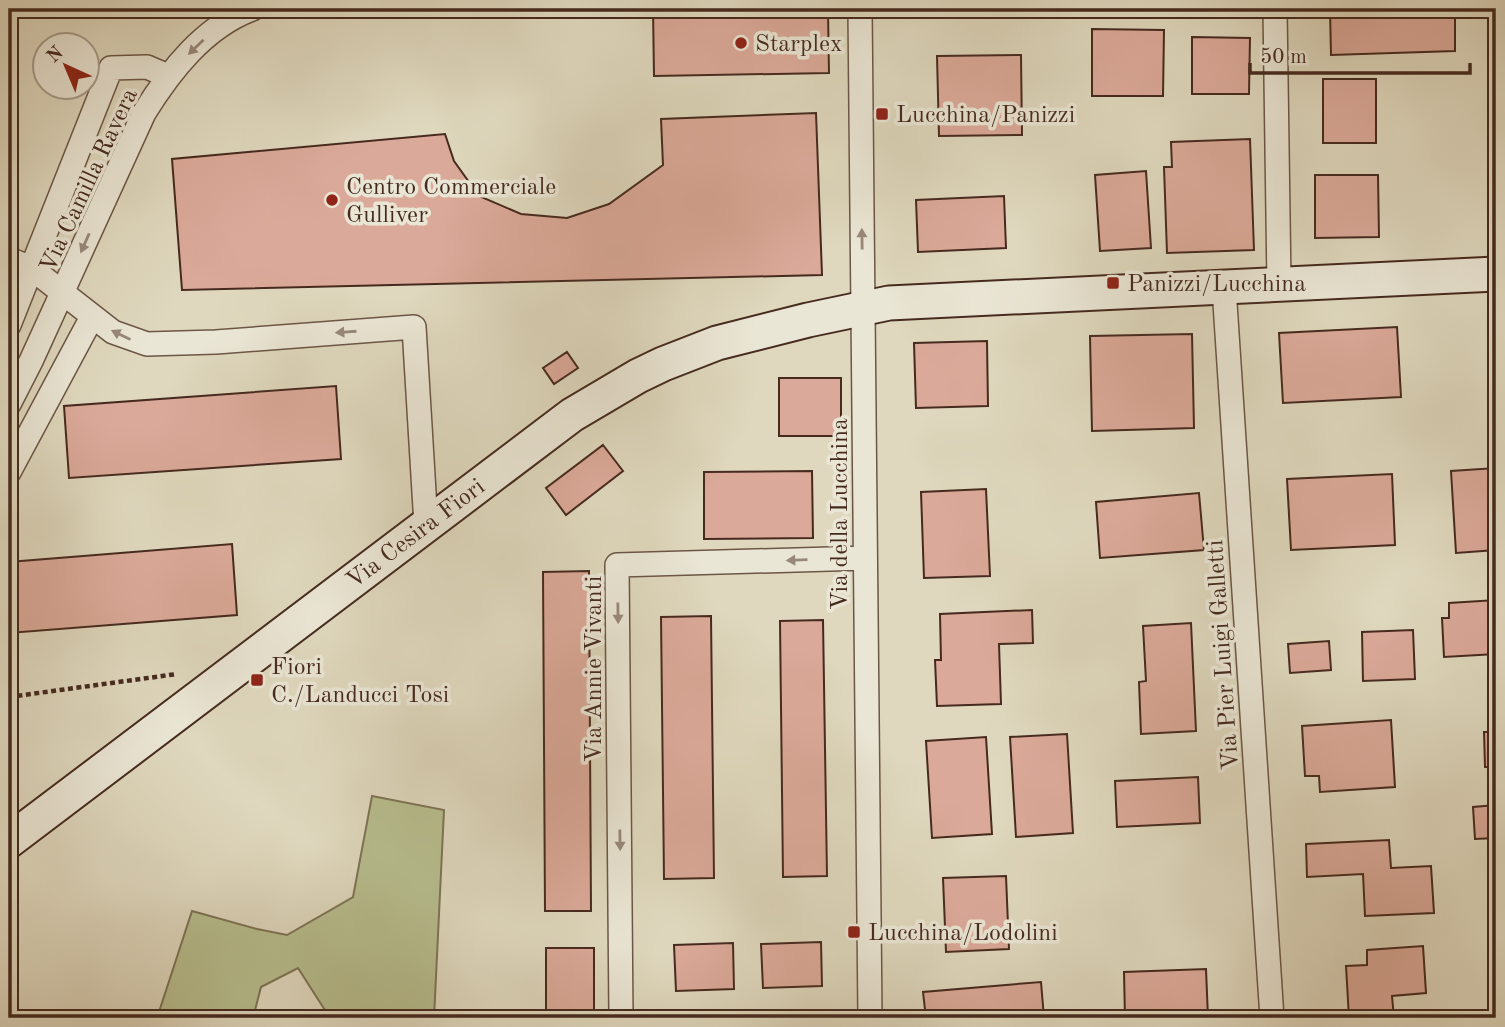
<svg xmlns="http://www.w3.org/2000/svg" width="1505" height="1027" font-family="'Old Standard TT',serif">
<rect width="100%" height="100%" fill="#dfd8be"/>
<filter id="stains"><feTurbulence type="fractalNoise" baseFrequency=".00286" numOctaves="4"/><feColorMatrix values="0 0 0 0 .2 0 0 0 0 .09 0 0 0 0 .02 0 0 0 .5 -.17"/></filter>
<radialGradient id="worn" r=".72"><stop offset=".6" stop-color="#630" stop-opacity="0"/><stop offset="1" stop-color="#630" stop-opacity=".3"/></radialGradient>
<path fill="#b7bd8e" stroke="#7e7456" stroke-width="2" d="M 372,796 L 444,810 L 434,1018 L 330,1018 L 298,968 L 261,987 L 253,1018 L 157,1018 L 192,911 L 257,929 L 287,935 L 353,897 Z"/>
<path fill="#dba999" stroke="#462a1e" stroke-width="2" d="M 653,9 L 828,9 L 829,73 L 654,76 Z
M 914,9 L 965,9 L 965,13 L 914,12 Z
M 1330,9 L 1455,9 L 1455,51 L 1331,55 Z
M 1092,29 L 1164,30 L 1163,96 L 1092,96 Z
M 1192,37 L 1250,38 L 1249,94 L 1192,94 Z
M 1021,55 L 1022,135 L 939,136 L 937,56 Z
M 1323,79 L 1376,79 L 1376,143 L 1323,143 Z
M 816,113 L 822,275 L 182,290 L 172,159 L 445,134 L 454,161 L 479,196 L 521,214 L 567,218 L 609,204 L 663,165 L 661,119 Z
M 1250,139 L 1254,250 L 1167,253 L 1164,167 L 1172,167 L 1171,142 Z
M 1146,171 L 1151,248 L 1100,251 L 1095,175 Z
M 1315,175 L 1378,175 L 1379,237 L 1315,238 Z
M 1004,196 L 1006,248 L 918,252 L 916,200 Z
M 1397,327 L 1401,397 L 1283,403 L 1279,333 Z
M 1192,334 L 1194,428 L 1092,431 L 1090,336 Z
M 987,341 L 988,406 L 916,408 L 914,343 Z
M 567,352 L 578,368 L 554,384 L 543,368 Z
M 779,378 L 841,378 L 841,436 L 779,436 Z
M 336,386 L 341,459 L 69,478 L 64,406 Z
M 603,445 L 623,471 L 566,515 L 546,488 Z
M 1496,468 L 1496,550 L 1456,553 L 1451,471 Z
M 812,471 L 813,538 L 704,539 L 704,472 Z
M 1392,474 L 1395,545 L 1291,550 L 1287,479 Z
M 986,489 L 990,576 L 924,578 L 921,492 Z
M 1199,493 L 1204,550 L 1100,558 L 1096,502 Z
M 232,544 L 237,615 L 9,633 L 9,562 Z
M 589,571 L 591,911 L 545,911 L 543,572 Z
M 1496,600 L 1496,654 L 1444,657 L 1442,618 L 1449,618 L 1449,603 Z
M 1032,610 L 1033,643 L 999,644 L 1001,704 L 937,706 L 935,660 L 941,660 L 940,614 Z
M 711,616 L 714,878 L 664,879 L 661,617 Z
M 823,620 L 827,876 L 783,877 L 780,621 Z
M 1191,623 L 1196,731 L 1141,734 L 1139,682 L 1146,681 L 1143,626 Z
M 1413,630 L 1415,679 L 1363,681 L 1362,632 Z
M 1329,641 L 1331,670 L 1290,673 L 1288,644 Z
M 1491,717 L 1496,717 L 1496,767 L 1485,767 L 1484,732 L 1491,732 Z
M 1391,720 L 1395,787 L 1320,792 L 1319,776 L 1305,776 L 1302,726 Z
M 1067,734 L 1073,833 L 1016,837 L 1010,737 Z
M 986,737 L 992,834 L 932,838 L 926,741 Z
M 1198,777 L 1200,823 L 1117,827 L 1115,781 Z
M 1496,805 L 1496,838 L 1475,839 L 1473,807 Z
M 1389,840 L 1391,868 L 1431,866 L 1434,913 L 1365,916 L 1363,874 L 1307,877 L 1306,844 Z
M 1006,876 L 1009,949 L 946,952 L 943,878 Z
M 821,942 L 822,986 L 763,988 L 761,944 Z
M 733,943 L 734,989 L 676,991 L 674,945 Z
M 1423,946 L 1426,993 L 1392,996 L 1394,1018 L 1349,1018 L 1346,966 L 1367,965 L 1367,950 Z
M 546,948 L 594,948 L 594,1018 L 546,1018 Z
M 1206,969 L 1208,1018 L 1125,1018 L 1124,972 Z
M 1041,982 L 1044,1018 L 926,1018 L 923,992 Z"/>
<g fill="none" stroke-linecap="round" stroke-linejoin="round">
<g stroke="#6c5646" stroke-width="26">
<path id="street" d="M 860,9 L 870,1018
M 1275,9 L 1279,285
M 9,259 L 31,268 L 113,332 L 147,344 L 216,342 L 414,327 L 426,525
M 1224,288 L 1272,1018
M 9,325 L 111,68 L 147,67 L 168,76
M 9,404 L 31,361 L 144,113 C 170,71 204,27 252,9
M 9,472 L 92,317
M 621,1018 L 617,565 L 865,558"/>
</g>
<g stroke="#462a1e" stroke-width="37">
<path id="secondary" d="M 9,841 L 572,415 L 638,376 L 663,364 L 717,343 L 808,320 L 889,303 L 1496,274"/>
</g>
<path stroke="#462a1e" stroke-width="4.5" stroke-dasharray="5 3.5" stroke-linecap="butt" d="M 9,697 L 177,674"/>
<use href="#street" stroke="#eae6d5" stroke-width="23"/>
<use href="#secondary" stroke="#eae6d5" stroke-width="33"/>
</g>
<defs><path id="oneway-solid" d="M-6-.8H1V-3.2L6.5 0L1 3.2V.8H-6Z" transform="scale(1.75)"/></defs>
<g fill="#98887a">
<use href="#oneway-solid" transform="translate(196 47) rotate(136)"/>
<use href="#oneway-solid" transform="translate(862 239) rotate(-91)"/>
<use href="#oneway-solid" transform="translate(85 243) rotate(114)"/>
<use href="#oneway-solid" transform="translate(346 332) rotate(176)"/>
<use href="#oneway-solid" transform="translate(121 335) rotate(-154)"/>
<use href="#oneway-solid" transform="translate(797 560) rotate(178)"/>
<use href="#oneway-solid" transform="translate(618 613) rotate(89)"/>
<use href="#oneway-solid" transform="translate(620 840) rotate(89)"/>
</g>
<g fill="#8f2418" stroke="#eae6d5" stroke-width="2.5">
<circle cx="741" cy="43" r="7"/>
<rect x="875" y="107" width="14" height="14" rx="3.5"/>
<circle cx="332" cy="200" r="7"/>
<rect x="1106" y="276" width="14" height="14" rx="3.5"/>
<rect x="250" y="673" width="14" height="14" rx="3.5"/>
<rect x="847" y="925" width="14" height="14" rx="3.5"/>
</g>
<g text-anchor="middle" stroke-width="7" stroke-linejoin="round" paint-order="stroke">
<g font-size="24" fill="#462a1e" stroke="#eae6d5" text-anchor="start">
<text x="755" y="51">Starplex</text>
<text x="896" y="122">Lucchina/Panizzi</text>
<text x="346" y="194">Centro Commerciale<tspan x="346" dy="28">Gulliver</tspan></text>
<text x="1127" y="291">Panizzi/Lucchina</text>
<text x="271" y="674">Fiori<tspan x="271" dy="28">C./Landucci Tosi</tspan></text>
<text x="868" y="940">Lucchina/Lodolini</text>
</g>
<g font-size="24" fill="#462a1e" stroke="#eae6d5">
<text transform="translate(88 180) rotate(-65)" y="8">Via Camilla Ravera</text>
<text transform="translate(839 514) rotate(-90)" y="8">Via della Lucchina</text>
<text transform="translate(415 533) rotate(-37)" y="8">Via Cesira Fiori</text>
<text transform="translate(1222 655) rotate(-94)" y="8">Via Pier Luigi Galletti</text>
<text transform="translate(593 669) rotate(-90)" y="8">Via Annie Vivanti</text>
</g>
</g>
<rect width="1505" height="1027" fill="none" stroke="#dfd8be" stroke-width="35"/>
<rect x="10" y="10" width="1484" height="1006" fill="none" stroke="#462a1e" stroke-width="3.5"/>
<rect x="18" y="18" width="1470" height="992" fill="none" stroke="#462a1e" stroke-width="2"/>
<g transform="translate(66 66) rotate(316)"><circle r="33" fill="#eae6d5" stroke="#a89b8c" stroke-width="2"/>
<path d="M0-5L12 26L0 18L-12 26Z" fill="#8f2418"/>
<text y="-10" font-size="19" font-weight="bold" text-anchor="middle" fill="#462a1e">N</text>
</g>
<path d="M1250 63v10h220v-10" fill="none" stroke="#462a1e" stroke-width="3.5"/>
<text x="1260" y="63" font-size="21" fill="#462a1e" stroke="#eae6d5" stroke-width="5" paint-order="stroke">50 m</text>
<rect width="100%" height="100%" filter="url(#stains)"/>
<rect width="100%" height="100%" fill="url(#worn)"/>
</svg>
